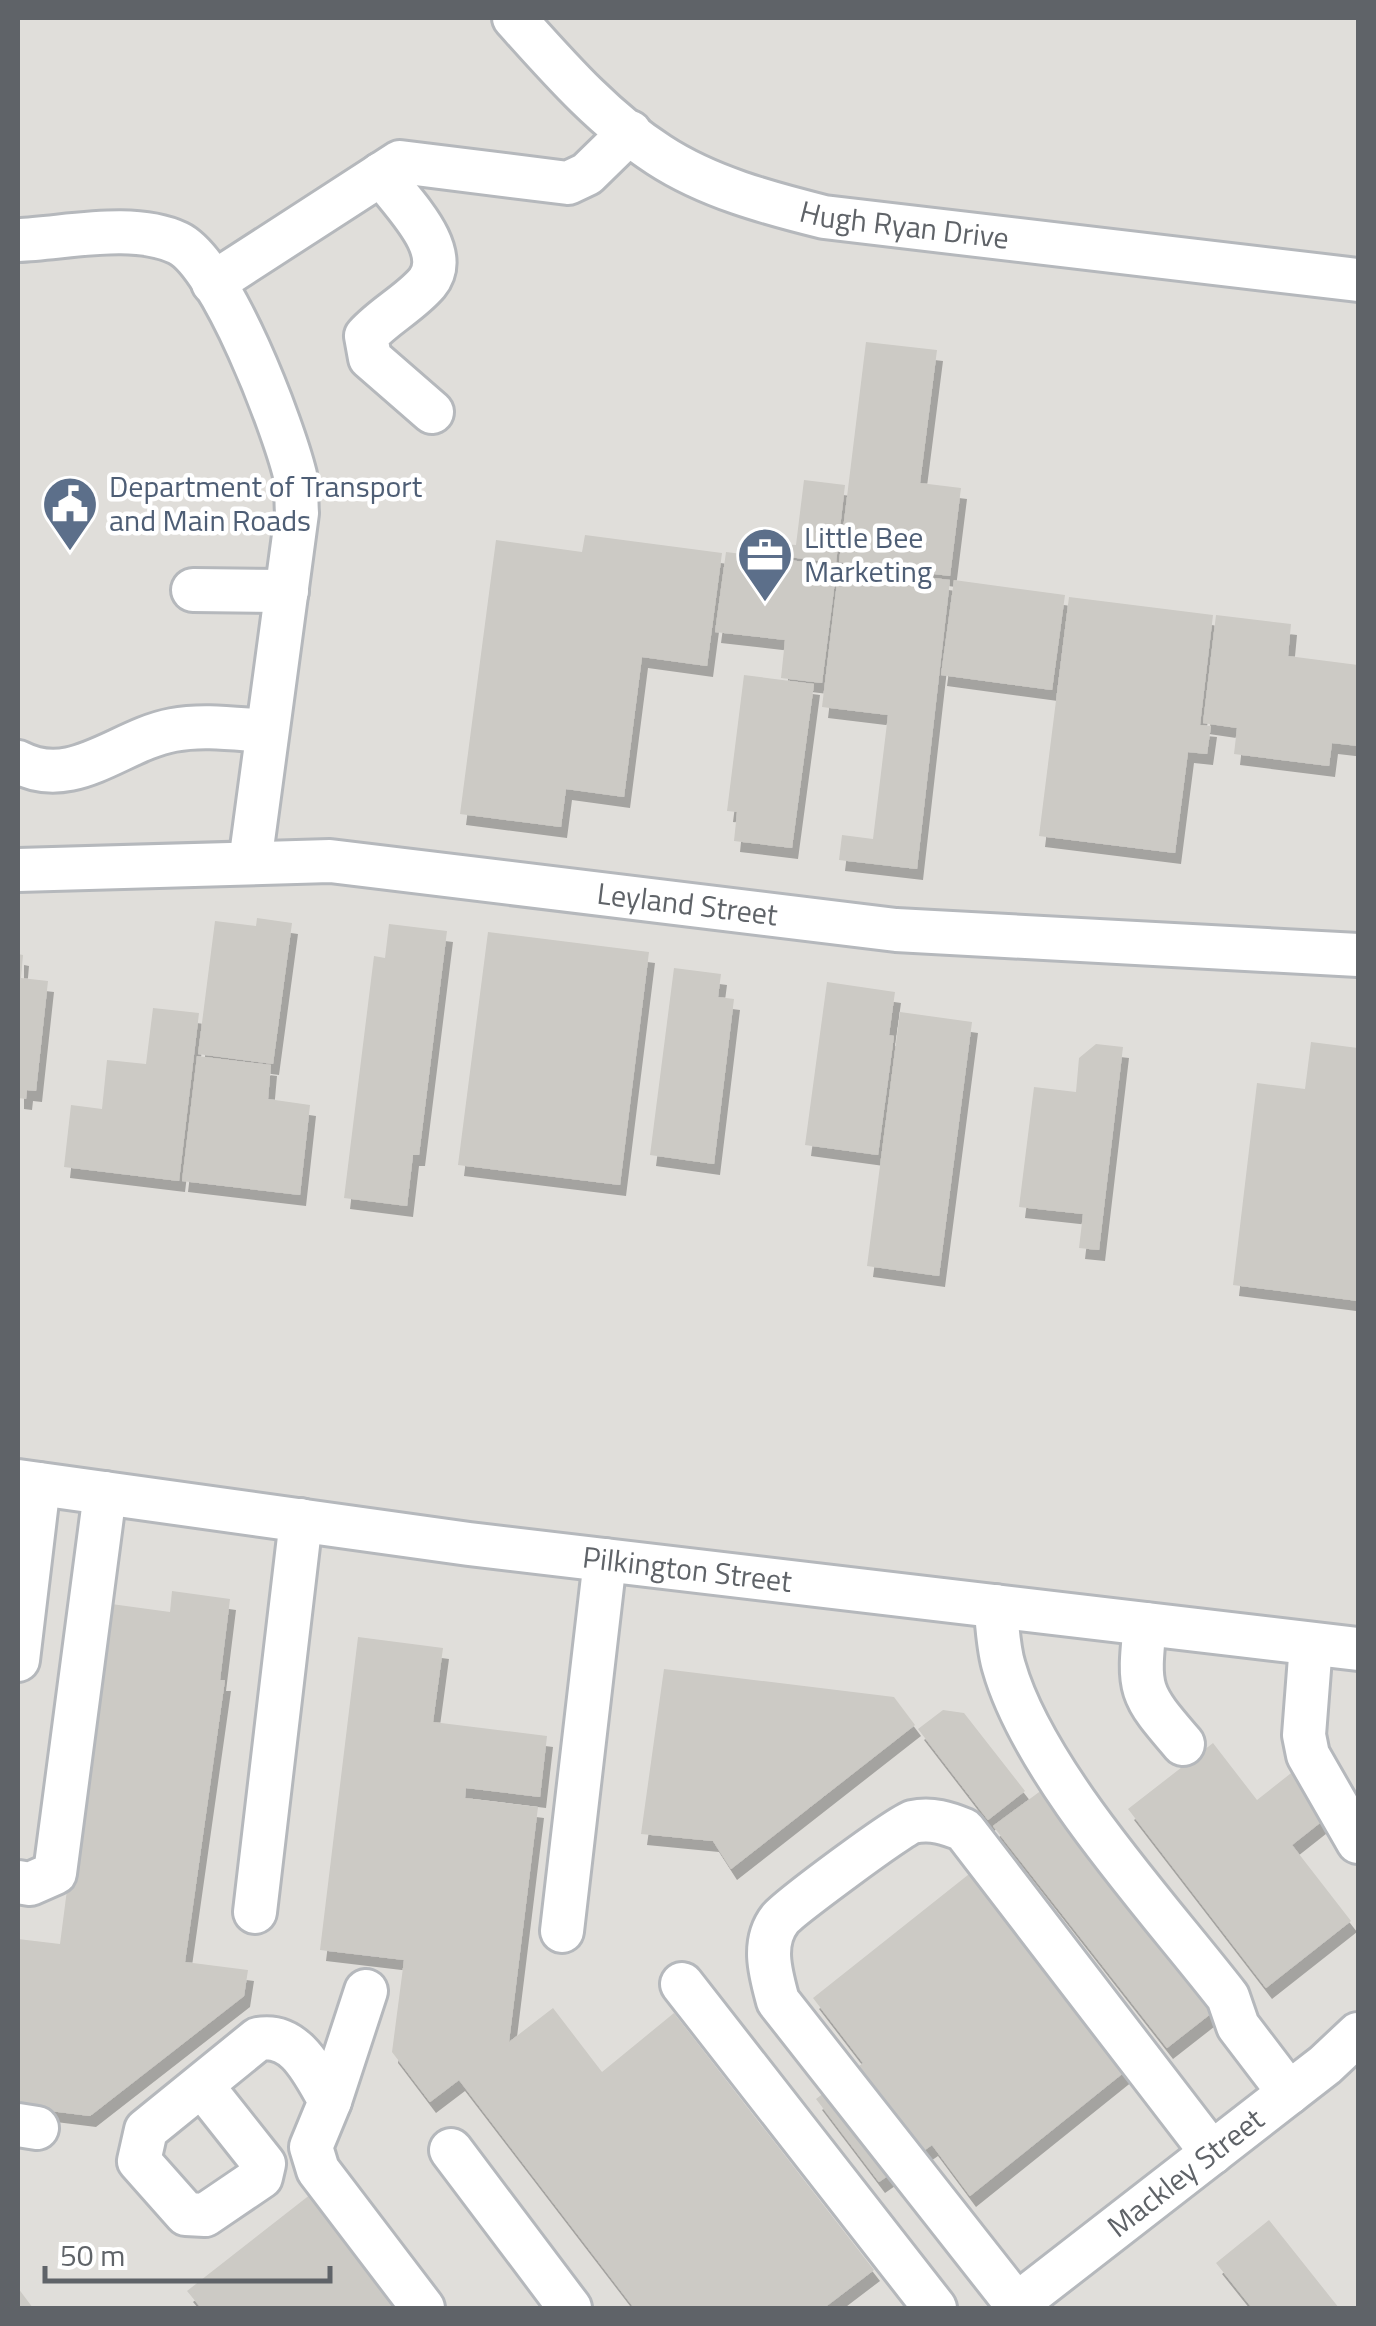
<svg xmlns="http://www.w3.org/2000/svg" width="1376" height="2326" font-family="'Titillium Web',sans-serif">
<defs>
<filter id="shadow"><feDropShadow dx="6" dy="11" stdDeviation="0" flood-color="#0004"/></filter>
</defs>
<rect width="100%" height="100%" fill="#f1efe8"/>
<path fill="#e0deda" d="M 18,18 L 1358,18 L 1358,2308 L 18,2308 Z"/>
<path fill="#cccac5" filter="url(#shadow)" d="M 866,342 L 937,350 L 920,483 L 961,488 L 950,576 L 839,562 Z
M 804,480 L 845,485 L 836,563 L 781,556 L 783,544 L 796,545 Z
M 585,535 L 722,553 L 707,666 L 642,657 L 624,797 L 566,789 L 561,827 L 460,814 L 496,540 L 582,552 Z
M 726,552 L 837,566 L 822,683 L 781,678 L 785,640 L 715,632 Z
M 839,566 L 950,580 L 917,869 L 839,860 L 842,835 L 873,839 L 888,715 L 822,707 Z
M 954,580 L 1065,595 L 1052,690 L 941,675 Z
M 1069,597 L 1213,615 L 1200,725 L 1211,726 L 1207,754 L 1188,752 L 1175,853 L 1039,836 Z
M 1216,615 L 1291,624 L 1288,656 L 1358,665 L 1358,746 L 1332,743 L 1329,766 L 1234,754 L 1237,728 L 1203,723 Z
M 744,675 L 814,684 L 792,848 L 734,841 L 737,812 L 727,811 Z
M 257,918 L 292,923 L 273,1064 L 198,1054 L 215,921 L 256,926 Z
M 389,924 L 447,931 L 419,1155 L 413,1155 L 407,1206 L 344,1198 L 374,956 L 385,958 Z
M 488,932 L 649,952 L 620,1185 L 458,1165 Z
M 18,954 L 23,955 L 21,978 L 48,981 L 36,1091 L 27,1090 L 26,1099 L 18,1098 Z
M 674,968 L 721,974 L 718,997 L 734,999 L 714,1164 L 650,1155 Z
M 827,982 L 895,992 L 889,1035 L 894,1036 L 878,1155 L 805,1145 Z
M 153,1008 L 199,1013 L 179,1181 L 64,1167 L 71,1105 L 102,1109 L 107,1060 L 146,1064 Z
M 900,1012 L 972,1022 L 939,1276 L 867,1266 Z
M 1311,1042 L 1358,1048 L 1358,1301 L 1233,1285 L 1257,1083 L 1305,1089 Z
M 1096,1044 L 1123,1047 L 1099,1250 L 1079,1248 L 1083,1214 L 1019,1207 L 1034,1087 L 1076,1092 L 1079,1058 Z
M 197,1056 L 271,1065 L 268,1099 L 310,1105 L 300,1195 L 182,1181 Z
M 172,1591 L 230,1599 L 220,1680 L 225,1680 L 185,1962 L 248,1970 L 244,1996 L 90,2116 L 18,2107 L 18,1939 L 60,1944 L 104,1603 L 170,1612 Z
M 358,1637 L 443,1648 L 433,1722 L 547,1736 L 540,1797 L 466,1788 L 465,1798 L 538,1807 L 509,2042 L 553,2008 L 602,2072 L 674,2013 L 874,2270 L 824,2308 L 634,2308 L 459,2080 L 430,2102 L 392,2052 L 404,1960 L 320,1950 Z
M 664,1669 L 894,1697 L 915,1725 L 731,1869 L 713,1841 L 641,1834 Z
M 943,1710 L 964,1713 L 1025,1791 L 988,1820 L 918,1729 Z
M 1213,1743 L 1257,1800 L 1295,1770 L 1330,1815 L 1292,1845 L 1351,1921 L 1266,1988 L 1128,1809 Z
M 1050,1784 L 1222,2005 L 1167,2048 L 993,1826 Z
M 978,1867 L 1132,2066 L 970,2196 L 932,2145 L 879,2182 L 816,2099 L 863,2063 L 813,1998 Z
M 311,2194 L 400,2308 L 201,2308 L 187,2291 Z
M 1269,2220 L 1339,2308 L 1252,2308 L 1216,2263 Z
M 18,2288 L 33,2308 L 18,2308 Z"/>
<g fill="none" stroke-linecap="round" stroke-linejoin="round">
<g stroke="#b5b8bc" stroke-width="48">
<g id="minor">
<path id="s1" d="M 514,18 C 558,67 603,119 659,155 C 708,187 768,203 824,217 L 1358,280"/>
<path d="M 381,174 C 400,201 454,250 427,283 C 410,303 384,316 366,336 L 370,358 L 432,412"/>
<path d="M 18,240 C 66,238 133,222 178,243 C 222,264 283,426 295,475 C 297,487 296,501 297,513 L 250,863"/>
<path d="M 213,283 L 400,162 L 568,183 L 587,174 L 630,132"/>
<path d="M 193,590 L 287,591"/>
<path d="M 18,762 C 73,791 119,740 173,730 C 203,724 236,729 267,731"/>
<path id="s2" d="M 18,870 L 330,861 L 896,930 L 1358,955"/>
<path id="s3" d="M 18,1481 L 469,1544 L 1358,1649"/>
<path d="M 995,1606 C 998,1626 998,1648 1004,1667 C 1034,1773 1159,1908 1228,1997 L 1238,2026 L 1289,2093"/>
<path d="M 1145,1624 C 1138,1691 1139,1693 1183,1744"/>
<path d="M 1311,1644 L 1304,1735 L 1308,1755 L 1358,1842"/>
<path d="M 18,1660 L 39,1484"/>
<path d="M 18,1882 L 30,1884 L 55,1873 L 105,1493"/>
<path d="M 255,1912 L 301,1520"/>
<path d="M 562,1931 L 605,1560"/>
<path d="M 682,1984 L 935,2308"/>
<path d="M 203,2087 L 264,2164 L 261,2177 L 205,2215 L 186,2214 L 139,2161 L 146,2130 L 258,2039 C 296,2032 313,2072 330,2101 L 311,2147 L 318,2170 L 423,2308"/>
<path d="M 330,2101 L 366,1991"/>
<path d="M 18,2125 L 37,2128"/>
<path d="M 451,2150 L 570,2308"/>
<path d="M 1017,2305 L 778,2001 C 771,1975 761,1943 780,1919 C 789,1908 902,1824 912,1822 C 932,1818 947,1823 964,1830 L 1212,2153"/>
<path id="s4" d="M 1012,2308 L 1325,2065 L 1358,2034"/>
</g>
</g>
<use href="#minor" stroke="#fff" stroke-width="42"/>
</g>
<defs>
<g id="civic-pin" transform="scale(2.875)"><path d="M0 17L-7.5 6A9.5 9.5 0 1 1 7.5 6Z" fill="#5c6f8a" stroke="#fff"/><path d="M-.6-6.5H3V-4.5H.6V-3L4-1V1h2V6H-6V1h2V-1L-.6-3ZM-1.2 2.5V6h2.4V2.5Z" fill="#fff"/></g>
<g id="office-pin" transform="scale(2.875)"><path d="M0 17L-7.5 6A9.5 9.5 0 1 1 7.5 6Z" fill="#5c6f8a" stroke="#fff"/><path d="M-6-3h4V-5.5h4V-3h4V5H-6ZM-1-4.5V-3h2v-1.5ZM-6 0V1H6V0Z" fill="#fff"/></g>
</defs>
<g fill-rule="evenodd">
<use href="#civic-pin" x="70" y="504"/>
<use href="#office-pin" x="765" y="555"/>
</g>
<g text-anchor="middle" stroke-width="9" stroke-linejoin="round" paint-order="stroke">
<g font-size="30" fill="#5f6368" stroke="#fff">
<text dy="10" stroke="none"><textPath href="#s1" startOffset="458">Hugh Ryan Drive</textPath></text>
<text dy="10" stroke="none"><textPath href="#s2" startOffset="672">Leyland Street</textPath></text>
<text dy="10" stroke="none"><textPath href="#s3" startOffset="675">Pilkington Street</textPath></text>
<text dy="10" stroke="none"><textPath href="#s4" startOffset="220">Mackley Street</textPath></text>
</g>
<g font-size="30" fill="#4e5e75" stroke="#fff" text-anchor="start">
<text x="109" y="497">Department of Transport<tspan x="109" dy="34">and Main Roads</tspan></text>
<text x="804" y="548">Little Bee<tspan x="804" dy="34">Marketing</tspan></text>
</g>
</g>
<rect width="1376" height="2326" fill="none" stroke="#5f6368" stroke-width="40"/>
<path d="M45 2266v15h285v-15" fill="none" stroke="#5f6368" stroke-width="5"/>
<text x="60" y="2266" font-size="30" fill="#5f6368" stroke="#ffffff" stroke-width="8" paint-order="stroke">50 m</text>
</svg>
